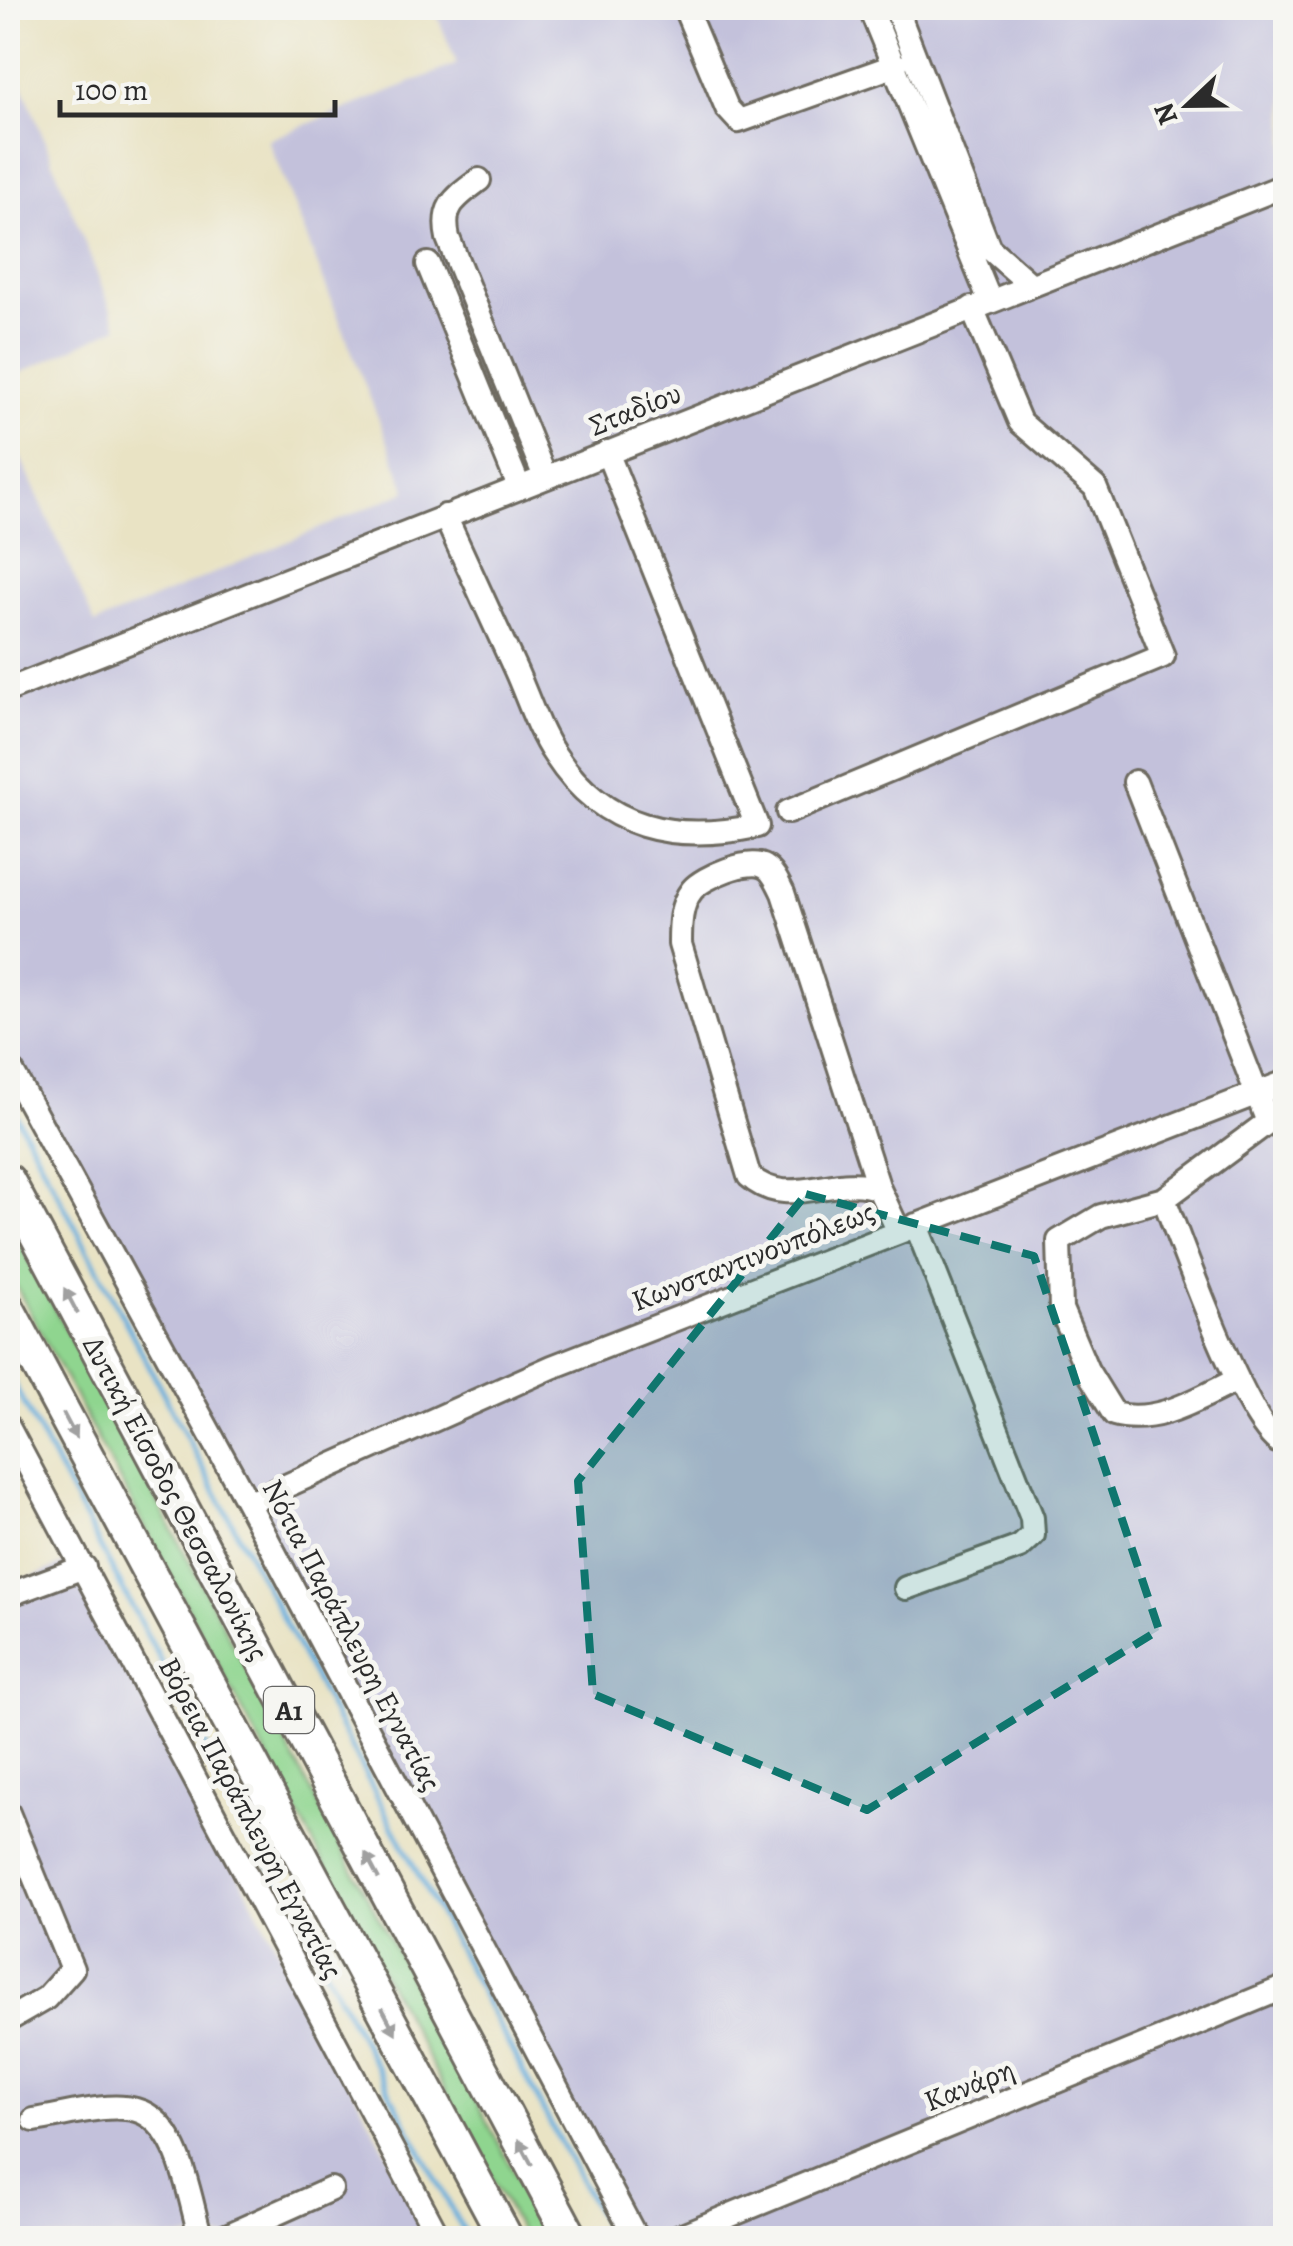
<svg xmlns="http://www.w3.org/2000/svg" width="1293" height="2246" font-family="Alegreya,serif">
<rect width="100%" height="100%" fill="#f6f6f2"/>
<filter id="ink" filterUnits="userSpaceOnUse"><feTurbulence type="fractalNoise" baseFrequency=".01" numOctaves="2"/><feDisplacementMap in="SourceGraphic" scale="20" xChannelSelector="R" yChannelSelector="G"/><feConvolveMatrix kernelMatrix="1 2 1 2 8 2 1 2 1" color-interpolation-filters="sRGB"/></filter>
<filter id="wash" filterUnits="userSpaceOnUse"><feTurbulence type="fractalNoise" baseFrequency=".0048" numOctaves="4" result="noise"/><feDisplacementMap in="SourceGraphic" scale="40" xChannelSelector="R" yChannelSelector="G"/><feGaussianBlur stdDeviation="2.25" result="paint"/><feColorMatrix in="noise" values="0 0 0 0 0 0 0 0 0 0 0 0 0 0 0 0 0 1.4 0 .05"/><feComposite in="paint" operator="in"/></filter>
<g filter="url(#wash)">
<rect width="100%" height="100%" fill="#e9e3c4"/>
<path fill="#c3c1db" d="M 434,8 L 1285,8 L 1285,2238 L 636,2238 L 8,1064 L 8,429 L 95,624 L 407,491 L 268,140 L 457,64 Z
M 8,48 L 118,327 L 8,379 Z
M 71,1561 L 432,2238 L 8,2238 L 8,1586 Z"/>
<path fill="#8fd58f" stroke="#5d805d" stroke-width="2.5" d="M 8,1221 L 549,2238 L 524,2238 L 8,1271 Z"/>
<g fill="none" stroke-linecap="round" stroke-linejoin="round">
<path stroke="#66aedd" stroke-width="5" d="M 8,1100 L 611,2238
M 8,1373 L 467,2238"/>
</g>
</g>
<g filter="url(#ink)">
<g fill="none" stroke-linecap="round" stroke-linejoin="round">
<g stroke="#6e6b61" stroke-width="28">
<path id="minor" d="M 685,8 L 727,108 L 739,121 L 896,65
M 870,8 L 990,301
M 896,8 L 989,248 L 1031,285
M 479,180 C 455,198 441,206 448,238 L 545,477
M 428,264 L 519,487
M 445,516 C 469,568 492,619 516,671 C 528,698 538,730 555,755 C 604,830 674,843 757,826 L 607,452
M 8,690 L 1286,185
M 1135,782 L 1268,1122 L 1164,1199 L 1101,1216 L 1059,1241 L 1061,1309 L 1087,1370 L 1114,1414 C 1156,1426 1199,1398 1237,1380
M 788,812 L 1163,656 L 1095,487 L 1020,422 L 972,308
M 8,1064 L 248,1503 L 636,2238
M 879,1189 L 783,893 C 779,885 773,871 765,867 C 750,857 703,877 692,890 C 680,905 680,925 680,944 L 749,1176 C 789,1212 835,1171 879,1189 L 899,1232
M 1164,1199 C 1181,1242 1248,1436 1286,1446
M 8,1427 L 439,2238
M 248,1503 L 552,1367 L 1286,1082
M 906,1588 L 1020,1547 L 1033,1535 L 1032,1518 L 916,1225
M 8,1595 L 84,1567
M 8,1813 L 72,1969 L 46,1998 L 8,2020
M 34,2120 C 64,2116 107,2102 136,2110 C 181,2122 189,2200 201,2238
M 222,2238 L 331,2189
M 675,2238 L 1286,1987"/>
</g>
<g stroke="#6e6b61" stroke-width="38">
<path id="highway" d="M 8,1181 L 571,2238
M 8,1309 L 506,2238"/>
</g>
<use href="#minor" stroke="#fff" stroke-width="22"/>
<use href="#highway" stroke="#fff" stroke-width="32"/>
</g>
<defs><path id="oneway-solid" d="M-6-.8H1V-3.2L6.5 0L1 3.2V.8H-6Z" transform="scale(2.5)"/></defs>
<g fill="#a0a0a0">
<use href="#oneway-solid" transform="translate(71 1301) rotate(-118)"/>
<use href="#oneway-solid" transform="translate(70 1426) rotate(62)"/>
<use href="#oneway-solid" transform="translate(372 1866) rotate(-118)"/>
<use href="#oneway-solid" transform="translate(389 2021) rotate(62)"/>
<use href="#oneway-solid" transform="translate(525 2152) rotate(-118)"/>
</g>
</g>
<path fill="#0f766e" fill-opacity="0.2" stroke="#0f766e" stroke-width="8" stroke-dasharray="20 12" stroke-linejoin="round" d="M 806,1194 L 1034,1256 L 1159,1630 L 867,1810 L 593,1694 L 578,1481 Z"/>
<g text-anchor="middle" stroke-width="10" stroke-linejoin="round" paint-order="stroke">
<rect fill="#f6f6f2" stroke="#686867" stroke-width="2.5" x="264" y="1687" width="50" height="46" rx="8"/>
<g font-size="28" font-weight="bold" fill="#2b2b2b">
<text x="289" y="1720">Α1</text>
</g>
<g font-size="30" fill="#2b2b2b" stroke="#f6f6f2">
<text transform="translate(635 409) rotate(-22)" y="10">Σταδίου</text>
<text transform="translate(753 1256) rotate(-21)" y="10">Κωνσταντινουπόλεως</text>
<text transform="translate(176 1498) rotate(62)" y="10">Δυτική Είσοδος Θεσσαλονίκης</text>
<text transform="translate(352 1635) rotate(62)" y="10">Νότια Παράπλευρη Εγνατίας</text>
<text transform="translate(251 1818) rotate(62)" y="10">Βόρεια Παράπλευρη Εγνατίας</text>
<text transform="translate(969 2085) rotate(-22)" y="10">Κανάρη</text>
</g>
</g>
<rect width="1293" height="2246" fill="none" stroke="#f6f6f2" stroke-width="40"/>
<g transform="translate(1188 105) rotate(248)" stroke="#f6f6f2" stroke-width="8" paint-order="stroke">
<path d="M0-8L18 38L0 25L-18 38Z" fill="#2b2b2b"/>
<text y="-15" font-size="28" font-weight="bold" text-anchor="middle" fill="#2b2b2b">N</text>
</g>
<path d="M60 100v15h275v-15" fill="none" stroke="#2b2b2b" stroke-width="5"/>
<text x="75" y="100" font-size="30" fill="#2b2b2b" stroke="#f6f6f2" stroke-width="8" paint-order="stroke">100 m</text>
</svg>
